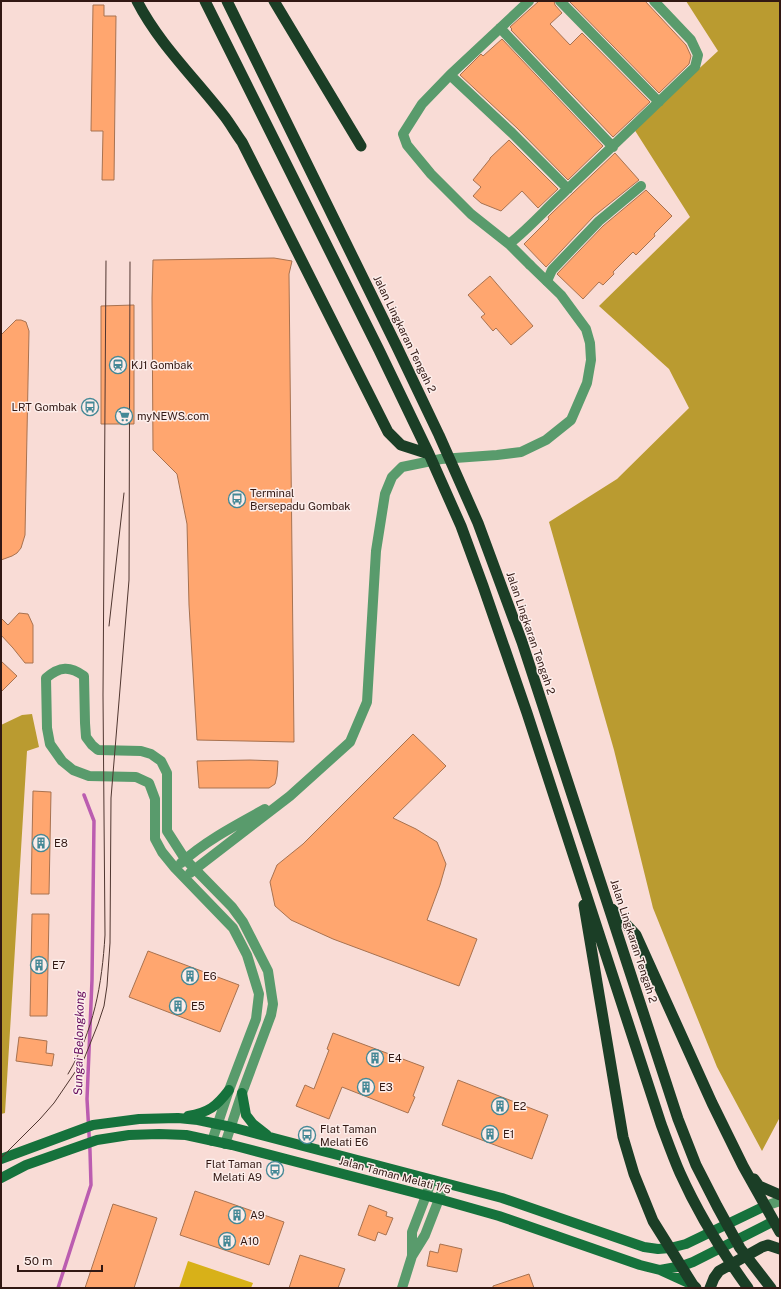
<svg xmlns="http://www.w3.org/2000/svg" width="781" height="1289" font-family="'Public Sans',sans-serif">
<rect width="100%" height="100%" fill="#f9dcd6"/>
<path fill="#d8b118" d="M 188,1261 L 253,1283 L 251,1288 L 179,1288 Z"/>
<path fill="#ba9b30" d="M 686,1 L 780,1 L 780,1117 L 762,1151 L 717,1067 L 653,908 L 614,750 L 549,522 L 617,479 L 689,408 L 669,369 L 599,306 L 690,217 L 634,129 L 718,51 Z
M 32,714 L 39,747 L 27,751 L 5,1113 L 1,1114 L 1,725 L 22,715 Z"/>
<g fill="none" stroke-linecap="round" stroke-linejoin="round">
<path stroke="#bb5db0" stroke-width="3.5" d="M 58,1288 L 91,1185 L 90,1151 L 87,1099 L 92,980 L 94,821 L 84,795"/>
</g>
<path fill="#ffa66f" stroke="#a87250" d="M 539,1 L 554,1 L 555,5 L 562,13 L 550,24 L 570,45 L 582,33 L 650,102 L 613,137 L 511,30 L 512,29 L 510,27 Z
M 569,1 L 645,1 L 686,45 L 691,56 L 689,64 L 659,93 Z
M 93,5 L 104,5 L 104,16 L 116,16 L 114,180 L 102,180 L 103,131 L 91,131 Z
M 502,39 L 603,146 L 568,180 L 517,128 L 460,75 L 481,54 L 483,56 Z
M 509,140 L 558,189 L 538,208 L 522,191 L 501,211 L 481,203 L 473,196 L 481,187 L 473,180 L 490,159 L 490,158 Z
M 615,153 L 639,180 L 594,216 L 546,267 L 524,244 L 549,219 L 548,217 L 552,213 Z
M 646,190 L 672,216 L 654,234 L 655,236 L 636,255 L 633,252 L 613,272 L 614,274 L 603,285 L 599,282 L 583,299 L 557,274 L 603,226 Z
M 274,258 L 292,261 L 289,274 L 294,742 L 197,740 L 189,605 L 187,524 L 177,474 L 153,450 L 152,298 L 153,260 Z
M 490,276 L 533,326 L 511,345 L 496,328 L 493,331 L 481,317 L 485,314 L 468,295 Z
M 134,305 L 134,424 L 101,424 L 101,306 Z
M 16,320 L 21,320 L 26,322 L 29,331 L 25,535 L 21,548 L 17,553 L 12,556 L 1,560 L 1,335 Z
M 19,613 L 28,614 L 33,625 L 33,663 L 25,663 L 13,648 L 1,635 L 1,618 L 8,625 Z
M 1,661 L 17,676 L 1,692 Z
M 413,734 L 446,766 L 393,818 L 416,829 L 437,842 L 446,864 L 440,885 L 427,920 L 477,939 L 459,986 L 333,939 L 291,920 L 275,906 L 270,882 L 277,865 L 303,844 Z
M 250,760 L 278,761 L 277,776 L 275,784 L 269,788 L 199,788 L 197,761 Z
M 33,791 L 51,792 L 49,894 L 31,894 Z
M 32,914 L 49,914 L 47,1016 L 30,1016 Z
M 148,951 L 239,985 L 220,1032 L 129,997 Z
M 333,1033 L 424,1067 L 413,1096 L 415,1097 L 408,1113 L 342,1087 L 329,1119 L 296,1106 L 305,1085 L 314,1089 L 329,1050 L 327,1049 Z
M 19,1037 L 47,1041 L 46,1053 L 54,1054 L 52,1066 L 16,1061 Z
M 458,1080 L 548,1115 L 532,1159 L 442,1125 Z
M 195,1191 L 284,1222 L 269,1265 L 180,1235 Z
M 113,1204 L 157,1218 L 134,1288 L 85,1288 Z
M 369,1205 L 387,1212 L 386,1216 L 393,1218 L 386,1235 L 378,1232 L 375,1241 L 358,1235 Z
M 440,1244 L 462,1249 L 457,1272 L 427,1266 L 430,1251 L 438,1253 Z
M 300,1255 L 345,1269 L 338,1288 L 289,1288 Z
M 529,1274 L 534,1288 L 493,1288 L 493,1286 Z"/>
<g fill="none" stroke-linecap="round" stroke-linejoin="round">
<path stroke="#599b6c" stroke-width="10" d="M 529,1 L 450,75 L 422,104 L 403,134 L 407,145 L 431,174 L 471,214 L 509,244 L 530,265
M 560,1 L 659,102
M 500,28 L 613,147
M 450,75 L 512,133 L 568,189
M 509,244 C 527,230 543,212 560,196 C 606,153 650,110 695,67 L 698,55 L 691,40 L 654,1
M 547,281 L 552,270 L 599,221 L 641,186
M 412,1256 L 412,1232 L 432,1180
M 402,1288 L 412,1256 L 425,1235 L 439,1199 L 444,1183"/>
<path stroke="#599b6c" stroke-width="10" d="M 181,863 C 205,841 236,825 265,809
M 190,873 L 290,796 L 350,742 L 367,702 L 376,551 L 385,494 L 392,477 L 402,467 L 441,459 L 497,455 L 521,452 L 546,440 L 571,420 L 587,383 L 591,360 L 590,343 L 586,329 L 561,295 L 530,265
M 212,1141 L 229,1090 L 256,1019 L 259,994 L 247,955 L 233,928 L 175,868 L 162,852 L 155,839 L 155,799 L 149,783 L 136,777 L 89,776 L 73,770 L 62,761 L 50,744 L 47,728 L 46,678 C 60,666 70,666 84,676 L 85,723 L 86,737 L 92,745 L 98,750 L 141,751 L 151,754 L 161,761 L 167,773 L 167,831 L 185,859 L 232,907 L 243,922 L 268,971 L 273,1004 L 271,1015 L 242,1093 L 225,1144
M 765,1206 L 780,1201"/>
<path stroke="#16723c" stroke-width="10" d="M 242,1093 L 246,1115 L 253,1124 L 267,1135
M 188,1116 C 209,1112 216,1107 229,1090
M 1,1159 L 93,1125 L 139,1119 L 178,1118 L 198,1120 L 231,1127 L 502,1198 L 644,1247 L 658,1249 L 670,1248 L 686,1244 L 765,1206
M 1,1178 L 26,1165 L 97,1140 L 129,1135 L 159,1134 L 186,1135 L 232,1145 L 439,1199 L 499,1216 L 640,1265 L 660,1270 L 682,1266 L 693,1262 L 774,1221
M 660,1270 L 693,1285"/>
<path stroke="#1b3e26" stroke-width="11" d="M 137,1 C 159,44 195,78 225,117 C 231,125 236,134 242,142 L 388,432 L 401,445 L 429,454
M 205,1 L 379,350 L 429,454 L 461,526 L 483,586 L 527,713 L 661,1124 C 667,1140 673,1157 680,1173 C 698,1213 722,1252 748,1288
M 227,1 L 396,345 L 439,435 L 478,523 L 522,642 L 678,1119 L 696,1165 L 717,1206 L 740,1248 L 771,1288
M 274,1 L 361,146
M 584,905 L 623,1137 L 634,1174 L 653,1221 L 693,1285 L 696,1288
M 612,909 L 636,935 L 712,1103 L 743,1166 L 780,1232
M 754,1179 L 759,1186 L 780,1195
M 710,1288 L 714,1278 L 719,1271 L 762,1247 L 768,1245 L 780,1249"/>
<path stroke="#503630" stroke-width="1" d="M 109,626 L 124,493
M 68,1074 C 94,1030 102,985 105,935 L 103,695 L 106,261
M 1,1158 L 40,1119 L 54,1103 L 84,1059 L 98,1024 L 104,1006 L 107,986 L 110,943 L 111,798 L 129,580 L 130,262"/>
</g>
<defs>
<g id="station-ring" transform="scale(0.9)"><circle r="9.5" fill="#fcedea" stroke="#448896" stroke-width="1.5"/><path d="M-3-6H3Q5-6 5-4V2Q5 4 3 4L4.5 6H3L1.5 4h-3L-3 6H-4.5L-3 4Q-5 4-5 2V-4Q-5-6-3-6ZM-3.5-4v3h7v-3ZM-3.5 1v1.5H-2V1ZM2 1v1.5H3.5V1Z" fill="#448896"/></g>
<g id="bus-ring" transform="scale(0.9)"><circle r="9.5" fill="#fcedea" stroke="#448896" stroke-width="1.5"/><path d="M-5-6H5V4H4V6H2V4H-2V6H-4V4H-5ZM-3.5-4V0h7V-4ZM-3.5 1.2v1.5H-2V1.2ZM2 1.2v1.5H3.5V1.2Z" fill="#448896"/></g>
<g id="supermarket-ring" transform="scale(0.9)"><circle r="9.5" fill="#fcedea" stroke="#448896" stroke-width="1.5"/><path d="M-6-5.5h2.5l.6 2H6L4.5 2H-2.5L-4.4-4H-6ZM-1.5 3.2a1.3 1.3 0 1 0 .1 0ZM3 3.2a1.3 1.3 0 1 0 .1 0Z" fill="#448896"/></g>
<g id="building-ring" transform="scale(0.9)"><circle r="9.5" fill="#fcedea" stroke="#448896" stroke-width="1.5"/><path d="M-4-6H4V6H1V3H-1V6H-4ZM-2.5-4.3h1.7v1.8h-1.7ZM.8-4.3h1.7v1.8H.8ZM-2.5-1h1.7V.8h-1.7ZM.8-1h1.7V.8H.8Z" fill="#448896"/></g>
</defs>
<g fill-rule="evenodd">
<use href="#station-ring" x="118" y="365"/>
<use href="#bus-ring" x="90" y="407"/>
<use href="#supermarket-ring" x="124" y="416"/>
<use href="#bus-ring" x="237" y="499"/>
<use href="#building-ring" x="41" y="843"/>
<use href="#building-ring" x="39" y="965"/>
<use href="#building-ring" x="190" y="976"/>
<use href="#building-ring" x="178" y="1006"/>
<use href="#building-ring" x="375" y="1058"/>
<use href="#building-ring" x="366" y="1087"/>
<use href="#building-ring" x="500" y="1106"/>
<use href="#building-ring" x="490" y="1134"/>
<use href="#bus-ring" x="307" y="1135"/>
<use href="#bus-ring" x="275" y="1170"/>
<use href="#building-ring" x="237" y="1215"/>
<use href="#building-ring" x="227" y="1241"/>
</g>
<g text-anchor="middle" stroke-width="3" stroke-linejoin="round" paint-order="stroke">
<g font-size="11" fill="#321813" stroke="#fcedea">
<text transform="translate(405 334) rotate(64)" y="4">Jalan Lingkaran Tengah 2</text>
<text transform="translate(531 633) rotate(71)" y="4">Jalan Lingkaran Tengah 2</text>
<text transform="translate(634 941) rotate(72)" y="4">Jalan Lingkaran Tengah 2</text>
<text transform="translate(395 1175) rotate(15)" y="4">Jalan Taman Melati 1/5</text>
</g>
<g font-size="11" fill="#321813" stroke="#fcedea" text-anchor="start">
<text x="131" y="369">KJ1 Gombak</text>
<text x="77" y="411" text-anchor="end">LRT Gombak</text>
<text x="137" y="420">myNEWS.com</text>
<text x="250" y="497">Terminal<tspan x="250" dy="13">Bersepadu Gombak</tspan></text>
<text x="54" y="847">E8</text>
<text x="52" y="969">E7</text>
<text x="203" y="980">E6</text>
<text x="191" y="1010">E5</text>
<text x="388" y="1062">E4</text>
<text x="379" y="1091">E3</text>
<text x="513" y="1110">E2</text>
<text x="320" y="1133">Flat Taman<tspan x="320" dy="13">Melati E6</tspan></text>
<text x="503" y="1138">E1</text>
<text x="262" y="1168" text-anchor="end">Flat Taman<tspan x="262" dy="13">Melati A9</tspan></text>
<text x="250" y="1219">A9</text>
<text x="240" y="1245">A10</text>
</g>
<g font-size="12" font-style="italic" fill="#650a5d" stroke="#fcedea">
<text transform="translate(79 1043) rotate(-89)" y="4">Sungai Belongkong</text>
</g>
</g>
<rect width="781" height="1289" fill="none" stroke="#321813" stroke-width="4"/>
<path d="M18 1265v6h84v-6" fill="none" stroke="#321813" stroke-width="2"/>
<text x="24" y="1265" font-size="12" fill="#321813" stroke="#fcedea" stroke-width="3" paint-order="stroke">50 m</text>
</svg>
